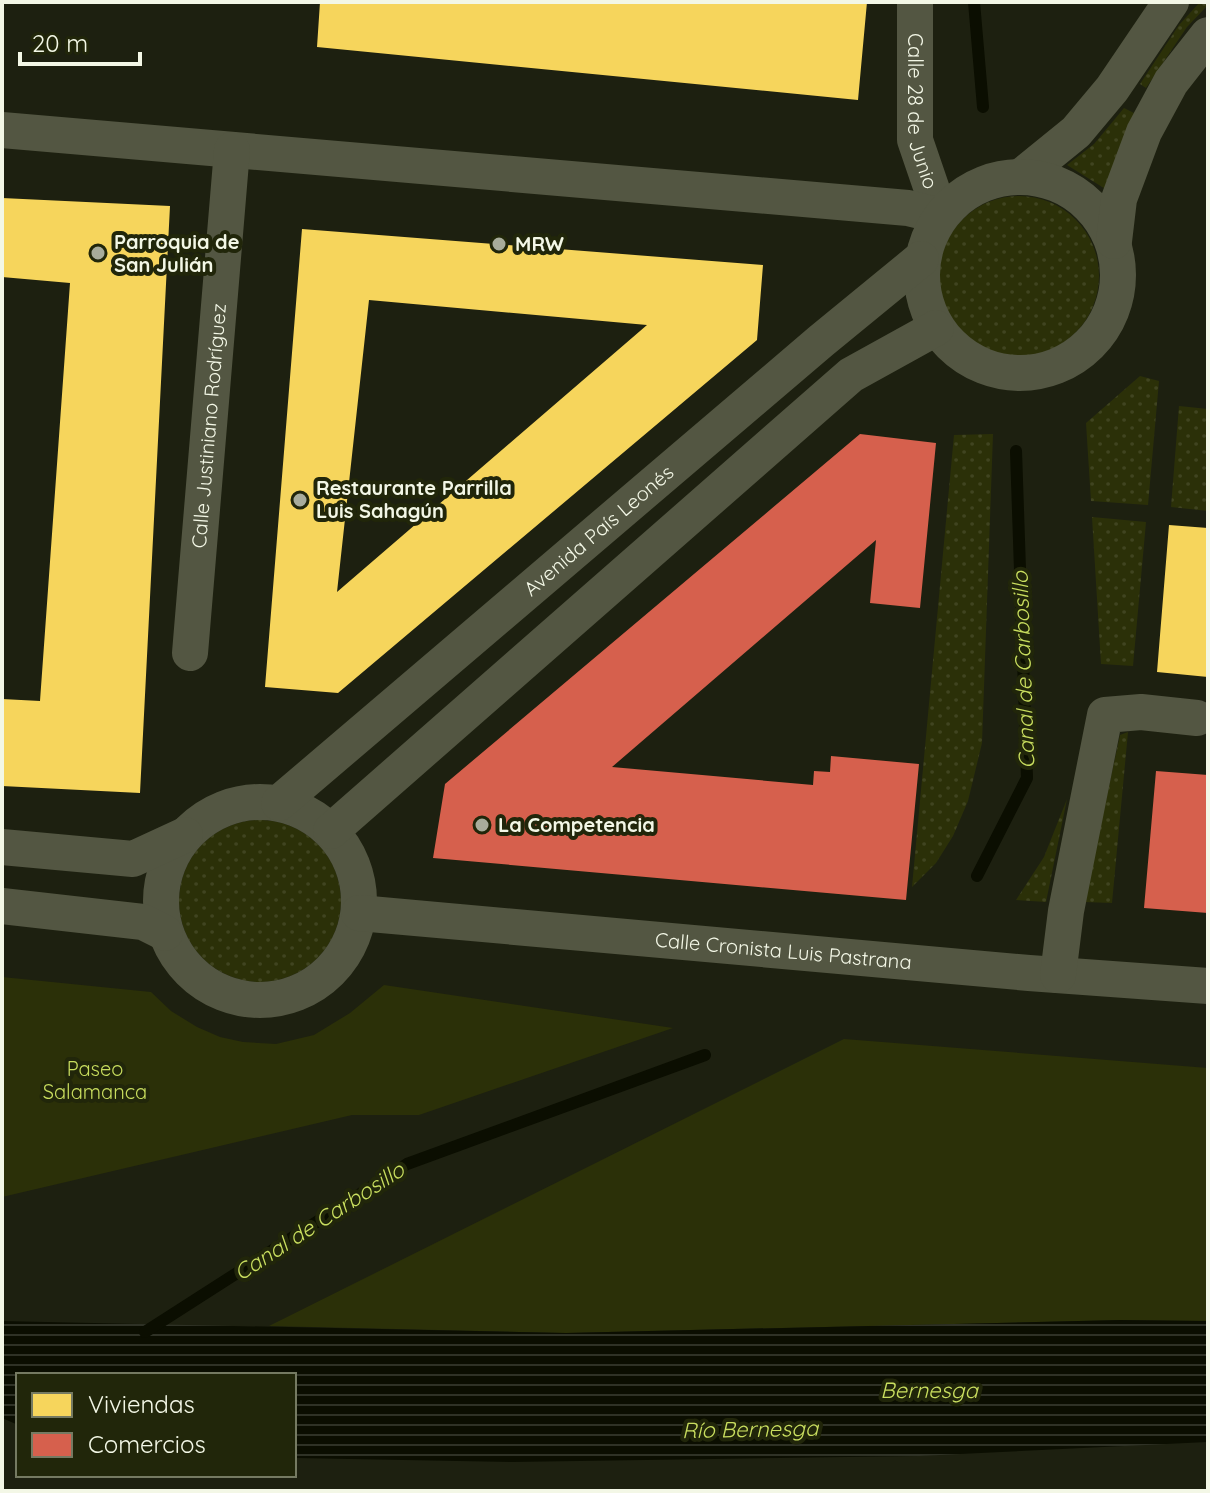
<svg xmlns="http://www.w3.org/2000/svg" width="1210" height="1493" font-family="Quicksand,sans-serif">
<defs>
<pattern id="grass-dots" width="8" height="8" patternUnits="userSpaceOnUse" patternTransform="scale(2)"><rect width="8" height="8" fill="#2b3008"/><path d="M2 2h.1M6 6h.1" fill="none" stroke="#404420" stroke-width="1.8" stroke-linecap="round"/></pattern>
<pattern id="water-rules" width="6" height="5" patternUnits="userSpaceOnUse" patternTransform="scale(2)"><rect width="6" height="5" fill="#0b0e01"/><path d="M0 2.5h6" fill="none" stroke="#2f3226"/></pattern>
</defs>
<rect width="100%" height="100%" fill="#1d2010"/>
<path fill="url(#grass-dots)" d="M 1200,2 L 1208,2 L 1208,5 L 1187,27 L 1146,88 L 1140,84 L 1179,25 Z
M 1124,108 L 1134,113 L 1107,190 L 1067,165 L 1094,144 Z
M939 276a80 80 0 1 1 160 0a80 80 0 1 1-160 0Z
M 1140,376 L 1159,381 L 1148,505 L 1091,501 L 1086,423 Z
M 1179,406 L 1208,409 L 1208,511 L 1171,507 Z
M 993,434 L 982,743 L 968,801 L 953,836 L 936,863 L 912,887 L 954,435 Z
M 1092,517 L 1146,522 L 1133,666 L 1101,664 Z
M 1128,732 L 1112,903 L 1084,902 L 1120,735 Z
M 1067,799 L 1046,902 L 1016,900 L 1044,857 Z
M179 901a81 81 0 1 1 162 0a81 81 0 1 1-162 0Z"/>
<path fill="#2b3008" d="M 2,977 L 151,992 L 171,1011 L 197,1027 L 220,1037 L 243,1042 L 276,1044 L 314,1035 L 350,1013 L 384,985 L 673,1028 L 419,1115 L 352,1115 L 2,1197 Z
M 844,1039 L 1208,1068 L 1208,1321 L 1120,1320 L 566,1333 L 269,1326 Z"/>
<path fill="url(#water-rules)" d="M 1120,1320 L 1208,1321 L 1208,1442 L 919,1456 L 514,1462 L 294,1458 L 294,1375 L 18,1375 L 18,1425 L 2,1418 L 2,1321 L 566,1333 Z"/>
<path fill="#f6d55c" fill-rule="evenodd" d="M 320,2 L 867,2 L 858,100 L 317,47 Z
M 2,198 L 170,206 L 140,793 L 2,786 L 2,699 L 40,701 L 70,283 L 2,277 Z
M 302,229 L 763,265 L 757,340 L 338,693 L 265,687 ZM 369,300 L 647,325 L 337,592 Z
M 1169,525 L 1208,528 L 1208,677 L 1157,672 Z"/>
<path fill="#d6604d" d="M 860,434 L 936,443 L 920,608 L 870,603 L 876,540 L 612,767 L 813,785 L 814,771 L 830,772 L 831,756 L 919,764 L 906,900 L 433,858 L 445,784 Z
M 1156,771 L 1208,775 L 1208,913 L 1144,908 Z"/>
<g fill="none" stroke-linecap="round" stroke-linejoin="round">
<path stroke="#0b0e01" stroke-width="12" d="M 974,2 L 983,107
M 977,876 L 1027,778 L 1016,451
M 145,1332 L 407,1164 L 705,1055"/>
<g stroke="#535642" stroke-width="36">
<path id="s1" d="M 915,2 L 915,140 L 941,216"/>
<path d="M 2,130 L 908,208 L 941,216"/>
<path d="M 1023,175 L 1076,132 L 1112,89 L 1171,2"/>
<circle cx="1020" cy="275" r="98"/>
<path d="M 1114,241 L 1119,199 L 1144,132 L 1171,82 L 1208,35"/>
<path id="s2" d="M 190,653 L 232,150"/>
<circle cx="260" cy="901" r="99"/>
<path id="s3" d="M 279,803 L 821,341 L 921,259"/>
<path d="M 331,831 L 851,375 L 936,328"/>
<path d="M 2,847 L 133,859 L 185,835"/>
<path d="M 2,906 L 143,922 L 165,933"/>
<path id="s4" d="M 359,913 L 1029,973 L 1208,986"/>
<path d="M 1058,975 L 1066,911 L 1105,715 L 1141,712 L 1197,718"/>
</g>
</g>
<g fill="#a8ac9b" stroke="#21260a" stroke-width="3">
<circle cx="499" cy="244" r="8"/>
<circle cx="98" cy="253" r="8"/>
<circle cx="300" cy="500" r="8"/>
<circle cx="482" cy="825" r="8"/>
</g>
<g text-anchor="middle" stroke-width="8" stroke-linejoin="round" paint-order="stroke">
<g font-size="20" fill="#f3f7e6" stroke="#21260a">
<text dy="7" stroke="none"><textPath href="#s1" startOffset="110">Calle 28 de Junio</textPath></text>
<text dy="7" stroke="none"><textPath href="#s2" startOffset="228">Calle Justiniano Rodríguez</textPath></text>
<text dy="7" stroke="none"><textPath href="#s3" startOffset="420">Avenida País Leonés</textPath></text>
<text dy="7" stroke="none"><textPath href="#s4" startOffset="426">Calle Cronista Luis Pastrana</textPath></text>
</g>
<g font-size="20" font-weight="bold" fill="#f3f7e6" stroke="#21260a" text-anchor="start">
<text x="114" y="249">Parroquia de<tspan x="114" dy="23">San Julián</tspan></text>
<text x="515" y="251">MRW</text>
<text x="316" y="495">Restaurante Parrilla<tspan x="316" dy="23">Luis Sahagún</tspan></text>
<text x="498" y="832">La Competencia</text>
</g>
<g font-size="20" fill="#c8dd5e" stroke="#21260a">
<text x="95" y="1076">Paseo<tspan x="95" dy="23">Salamanca</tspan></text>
</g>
<g font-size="22" font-style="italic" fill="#c9de5f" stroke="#21260a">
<text transform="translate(1023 670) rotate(-92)" y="8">Canal de Carbosillo</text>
<text transform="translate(319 1221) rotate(-33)" y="8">Canal de Carbosillo</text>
<text x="929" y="1398">Bernesga</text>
<text transform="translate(750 1429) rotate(-1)" y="8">Río Bernesga</text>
</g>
</g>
<rect width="1210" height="1493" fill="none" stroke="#f3f7e6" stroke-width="8"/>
<rect x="16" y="1373" width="280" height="104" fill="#21260a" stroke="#757a62" stroke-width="2"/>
<rect x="32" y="1393" width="40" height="24" fill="#f6d55c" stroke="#757a62" stroke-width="2"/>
<text x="88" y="1413" font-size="24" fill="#f3f7e6">Viviendas</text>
<rect x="32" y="1433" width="40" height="24" fill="#d6604d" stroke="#757a62" stroke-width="2"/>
<text x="88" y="1453" font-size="24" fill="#f3f7e6">Comercios</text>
<path d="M20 52v12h120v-12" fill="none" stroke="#f3f7e6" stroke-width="4"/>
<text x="32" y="52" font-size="24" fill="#f3f7e6" stroke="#21260a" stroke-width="6" paint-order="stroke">20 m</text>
</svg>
